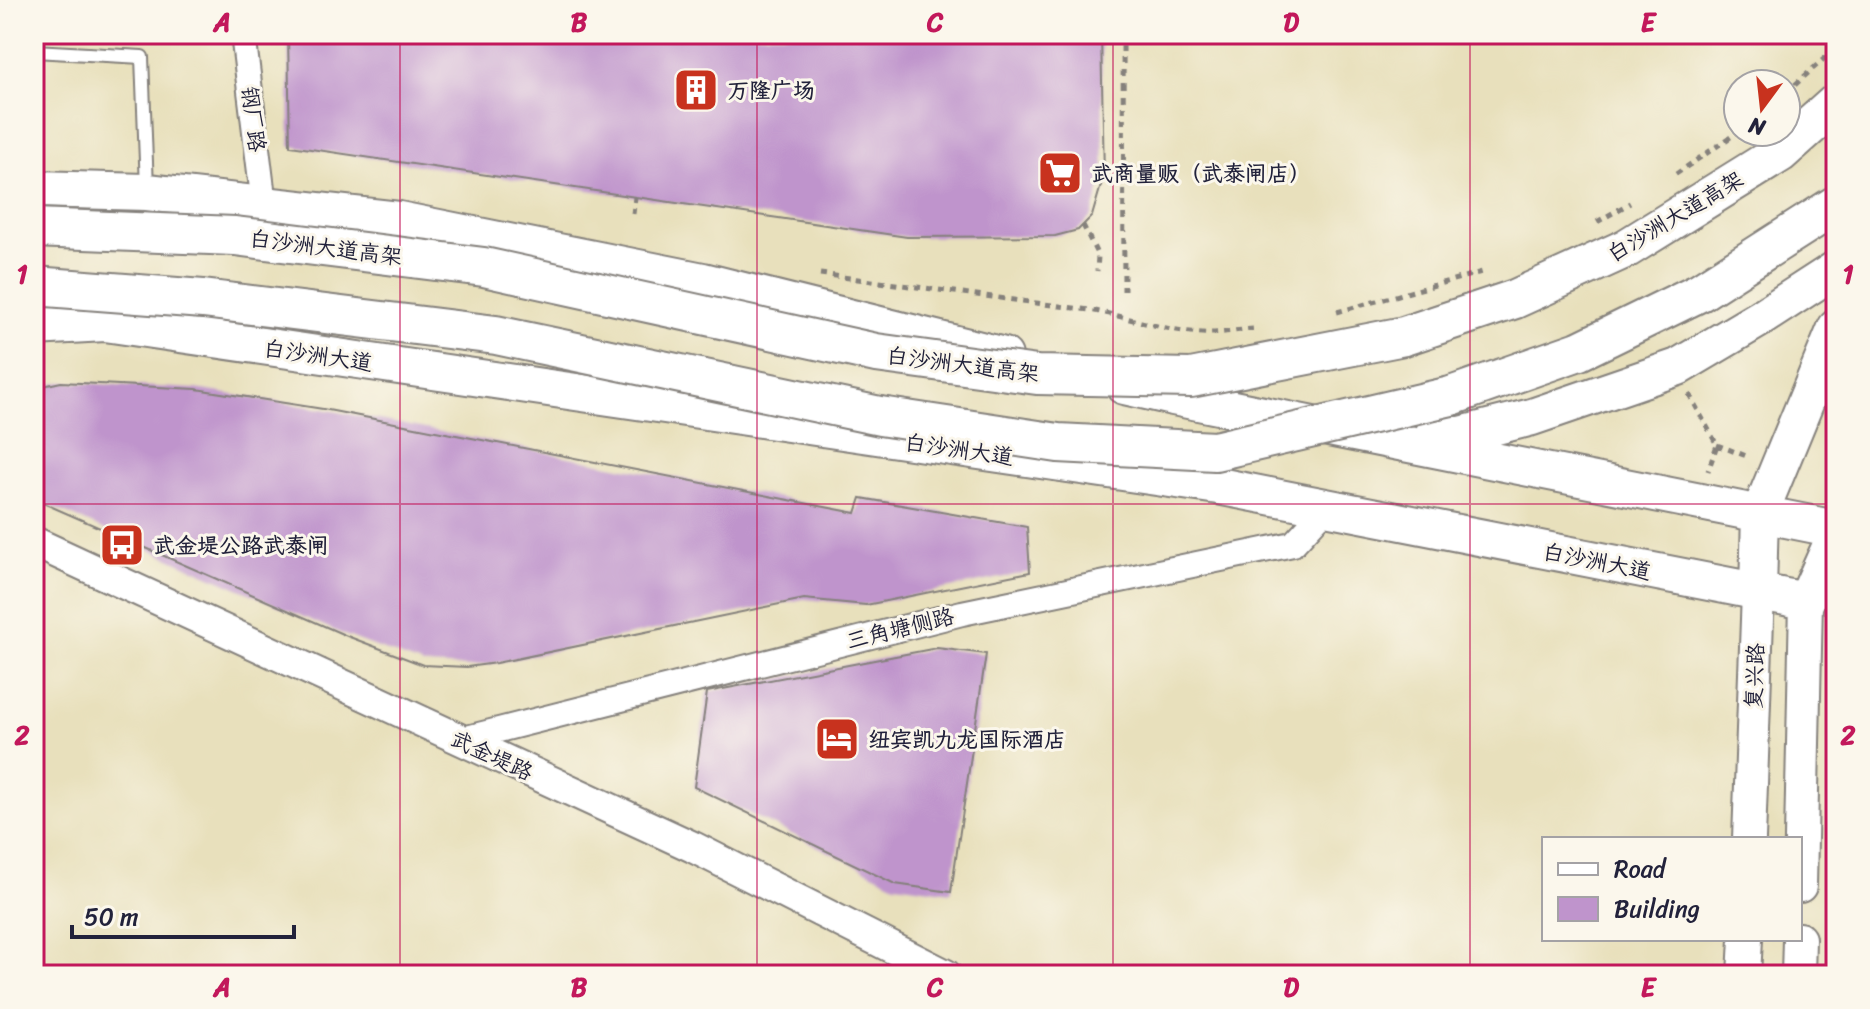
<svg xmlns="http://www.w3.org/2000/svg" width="1870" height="1009" font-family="Sriracha,'LXGW WenKai TC',sans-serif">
<rect width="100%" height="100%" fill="#fbf7ec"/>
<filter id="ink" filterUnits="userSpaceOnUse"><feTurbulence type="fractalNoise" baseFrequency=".0125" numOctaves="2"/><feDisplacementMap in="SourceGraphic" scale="16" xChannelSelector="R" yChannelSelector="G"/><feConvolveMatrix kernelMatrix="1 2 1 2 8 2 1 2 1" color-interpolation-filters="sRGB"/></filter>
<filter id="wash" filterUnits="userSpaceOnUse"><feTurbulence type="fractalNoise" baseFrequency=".006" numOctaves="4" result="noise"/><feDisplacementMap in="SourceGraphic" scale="32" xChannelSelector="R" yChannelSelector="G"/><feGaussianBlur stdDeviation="1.8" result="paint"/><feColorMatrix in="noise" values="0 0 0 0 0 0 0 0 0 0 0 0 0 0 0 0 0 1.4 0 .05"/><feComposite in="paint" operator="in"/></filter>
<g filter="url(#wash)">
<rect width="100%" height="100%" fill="#e8e0bc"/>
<g id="blocks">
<path fill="#bf94cc" d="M 288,34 L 1101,34 L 1104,175 L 1092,216 L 1078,230 L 1055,236 L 907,237 L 290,146 Z
M 61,382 L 196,389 L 323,409 L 856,513 L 861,498 L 1027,527 L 1030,572 L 866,605 L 804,599 L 496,663 L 467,667 L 423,665 L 347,636 L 34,499 L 34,388 Z
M 937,648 L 986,654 L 951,892 L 895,884 L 694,787 L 707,692 Z"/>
</g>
</g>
<g filter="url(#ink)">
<use href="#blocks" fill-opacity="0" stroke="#85817c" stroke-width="2"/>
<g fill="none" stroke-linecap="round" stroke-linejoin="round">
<g stroke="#85817c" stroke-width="16">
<path id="service" d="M 34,51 L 142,57 L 147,188"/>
</g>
<g stroke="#85817c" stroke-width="28">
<path id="minor" d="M 243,34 L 264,205
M 459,740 L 962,613 L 1293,544 L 1328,506"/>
</g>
<g stroke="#85817c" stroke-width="34">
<path id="tertiary" d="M 34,542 L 693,847 L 946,975"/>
</g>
<g stroke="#85817c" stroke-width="36">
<path id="secondary" d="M 1749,839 L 1758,592
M 1800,886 L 1806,601
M 1744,975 L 1746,939
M 1798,975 L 1799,939"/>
</g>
<g stroke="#85817c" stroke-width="40">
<path id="primary" d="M 34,189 L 147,192 L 399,220 L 703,281 L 1004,356
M 34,327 L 105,323 L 1218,486 L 1806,601 L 1836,534
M 1124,386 L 1173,397 L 1836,529
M 1433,435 L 1461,435 L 1532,417 L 1678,367 L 1759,319 L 1836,269
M 1758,592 L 1760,513 L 1836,328"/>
</g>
<path stroke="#85817c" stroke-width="5" stroke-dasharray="6 6" stroke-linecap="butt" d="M 1123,34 L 1124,291
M 1786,93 L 1836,48
M 1676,174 L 1738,132
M 633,214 L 635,197
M 1597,222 L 1630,203
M 1083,225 L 1098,256 L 1097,271
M 820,274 L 1089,310 C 1127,316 1163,331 1202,333 C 1219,334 1237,330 1253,329
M 1337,312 L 1482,272
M 1689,394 L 1717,445 L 1708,471
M 1717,445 L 1749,457"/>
<use href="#service" stroke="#fff" stroke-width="12"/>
<use href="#minor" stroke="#fff" stroke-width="24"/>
<use href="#tertiary" stroke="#fff" stroke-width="30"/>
<use href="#secondary" stroke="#fff" stroke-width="32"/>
<use href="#primary" stroke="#fff" stroke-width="36"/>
<g stroke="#85817c" stroke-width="42" stroke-linecap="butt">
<path id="trunk-bridge" d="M 34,228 L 235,236 L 484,267 L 876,353 L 1037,375 L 1191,378 L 1404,336 L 1515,299 L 1627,248 L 1780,153 L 1836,103
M 34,286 L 203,299 L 496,335 L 880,416 L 1058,443 L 1215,451 L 1451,396 L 1579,351 L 1700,292 L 1836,205"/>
</g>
<use href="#trunk-bridge" stroke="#fff" stroke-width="38"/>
</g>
</g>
<path fill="none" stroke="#c2185b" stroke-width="2" stroke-opacity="0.55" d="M 400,34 L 400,975M 757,34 L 757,975M 1113,34 L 1113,975M 1470,34 L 1470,975M 34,504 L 1836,504"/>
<defs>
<g id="building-square" transform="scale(2.3)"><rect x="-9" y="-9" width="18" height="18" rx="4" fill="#c8321e" stroke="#fbf7ec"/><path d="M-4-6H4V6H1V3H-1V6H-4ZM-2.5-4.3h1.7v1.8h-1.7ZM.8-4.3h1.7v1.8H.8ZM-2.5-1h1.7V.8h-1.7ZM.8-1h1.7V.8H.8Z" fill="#fff"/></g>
<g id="supermarket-square" transform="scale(2.3)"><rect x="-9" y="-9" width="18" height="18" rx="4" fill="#c8321e" stroke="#fbf7ec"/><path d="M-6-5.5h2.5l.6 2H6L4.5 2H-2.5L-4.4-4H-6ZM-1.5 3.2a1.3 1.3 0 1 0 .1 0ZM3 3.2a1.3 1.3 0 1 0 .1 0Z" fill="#fff"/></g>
<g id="bus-square" transform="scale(2.3)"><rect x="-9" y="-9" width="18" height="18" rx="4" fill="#c8321e" stroke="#fbf7ec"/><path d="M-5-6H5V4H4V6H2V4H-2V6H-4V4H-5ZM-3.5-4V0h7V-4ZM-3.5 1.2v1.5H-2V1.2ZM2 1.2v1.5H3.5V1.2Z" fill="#fff"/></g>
<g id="hotel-square" transform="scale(2.3)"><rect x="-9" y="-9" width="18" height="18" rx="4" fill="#c8321e" stroke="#fbf7ec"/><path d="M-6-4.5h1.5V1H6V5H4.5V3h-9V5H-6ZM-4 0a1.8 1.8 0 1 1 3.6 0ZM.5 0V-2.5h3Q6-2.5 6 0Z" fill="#fff"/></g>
</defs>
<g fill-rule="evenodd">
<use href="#building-square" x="696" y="90"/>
<use href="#supermarket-square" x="1060" y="173"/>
<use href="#bus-square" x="122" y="545"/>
<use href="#hotel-square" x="837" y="739"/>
</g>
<g text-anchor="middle" stroke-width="6" stroke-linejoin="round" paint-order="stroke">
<g font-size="22" font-weight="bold" fill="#22223b" stroke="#fbf7ec" text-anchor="start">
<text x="727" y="98">万隆广场</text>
<text x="1091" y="181">武商量贩（武泰闸店）</text>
<text x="153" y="553">武金堤公路武泰闸</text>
<text x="868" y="747">纽宾凯九龙国际酒店</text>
</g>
<g font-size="22" fill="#22223b" stroke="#fbf7ec">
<text transform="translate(254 119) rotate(83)" y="8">钢厂路</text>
<text transform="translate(1675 216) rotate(-31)" y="8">白沙洲大道高架</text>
<text transform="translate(326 247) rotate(7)" y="8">白沙洲大道高架</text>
<text transform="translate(318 355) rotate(8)" y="8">白沙洲大道</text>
<text transform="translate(963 364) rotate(7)" y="8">白沙洲大道高架</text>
<text transform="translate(959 449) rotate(8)" y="8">白沙洲大道</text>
<text transform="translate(1597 561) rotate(11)" y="8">白沙洲大道</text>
<text transform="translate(900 628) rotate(-14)" y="8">三角塘侧路</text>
<text transform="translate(1754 676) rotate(-88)" y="8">复兴路</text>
<text transform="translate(492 755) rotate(25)" y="8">武金堤路</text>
</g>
</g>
<rect width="1870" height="1009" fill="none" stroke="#fbf7ec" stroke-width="88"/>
<rect x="1542" y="837" width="260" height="104" fill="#fbf7ec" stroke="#a4a2a5" stroke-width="2"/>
<rect x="1558" y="863" width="40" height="12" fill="#ffffff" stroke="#a4a2a5" stroke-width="2"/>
<text x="1614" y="877" font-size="24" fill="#22223b">Road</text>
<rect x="1558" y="897" width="40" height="24" fill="#bf94cc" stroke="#a4a2a5" stroke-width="2"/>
<text x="1614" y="917" font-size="24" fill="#22223b">Building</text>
<g transform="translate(1762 108) rotate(195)"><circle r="38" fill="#fbf7ec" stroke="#a4a2a5" stroke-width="2"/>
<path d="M0-6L14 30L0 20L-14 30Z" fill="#c8321e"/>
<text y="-12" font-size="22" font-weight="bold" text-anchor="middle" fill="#22223b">N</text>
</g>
<path d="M72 925v12h222v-12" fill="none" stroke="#22223b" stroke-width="4"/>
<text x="84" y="925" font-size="24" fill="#22223b" stroke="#fbf7ec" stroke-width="6" paint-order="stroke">50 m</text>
<rect x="44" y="44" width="1782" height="921" fill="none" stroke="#c2185b" stroke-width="3"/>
<g font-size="26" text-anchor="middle" font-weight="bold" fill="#c2185b">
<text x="222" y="31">A</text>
<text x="579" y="31">B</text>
<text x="935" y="31">C</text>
<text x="1291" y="31">D</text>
<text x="1648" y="31">E</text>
<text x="22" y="283">1</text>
<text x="1848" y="283">1</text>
<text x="22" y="744">2</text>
<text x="1848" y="744">2</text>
<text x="222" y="996">A</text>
<text x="579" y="996">B</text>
<text x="935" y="996">C</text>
<text x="1291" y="996">D</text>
<text x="1648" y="996">E</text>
</g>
</svg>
